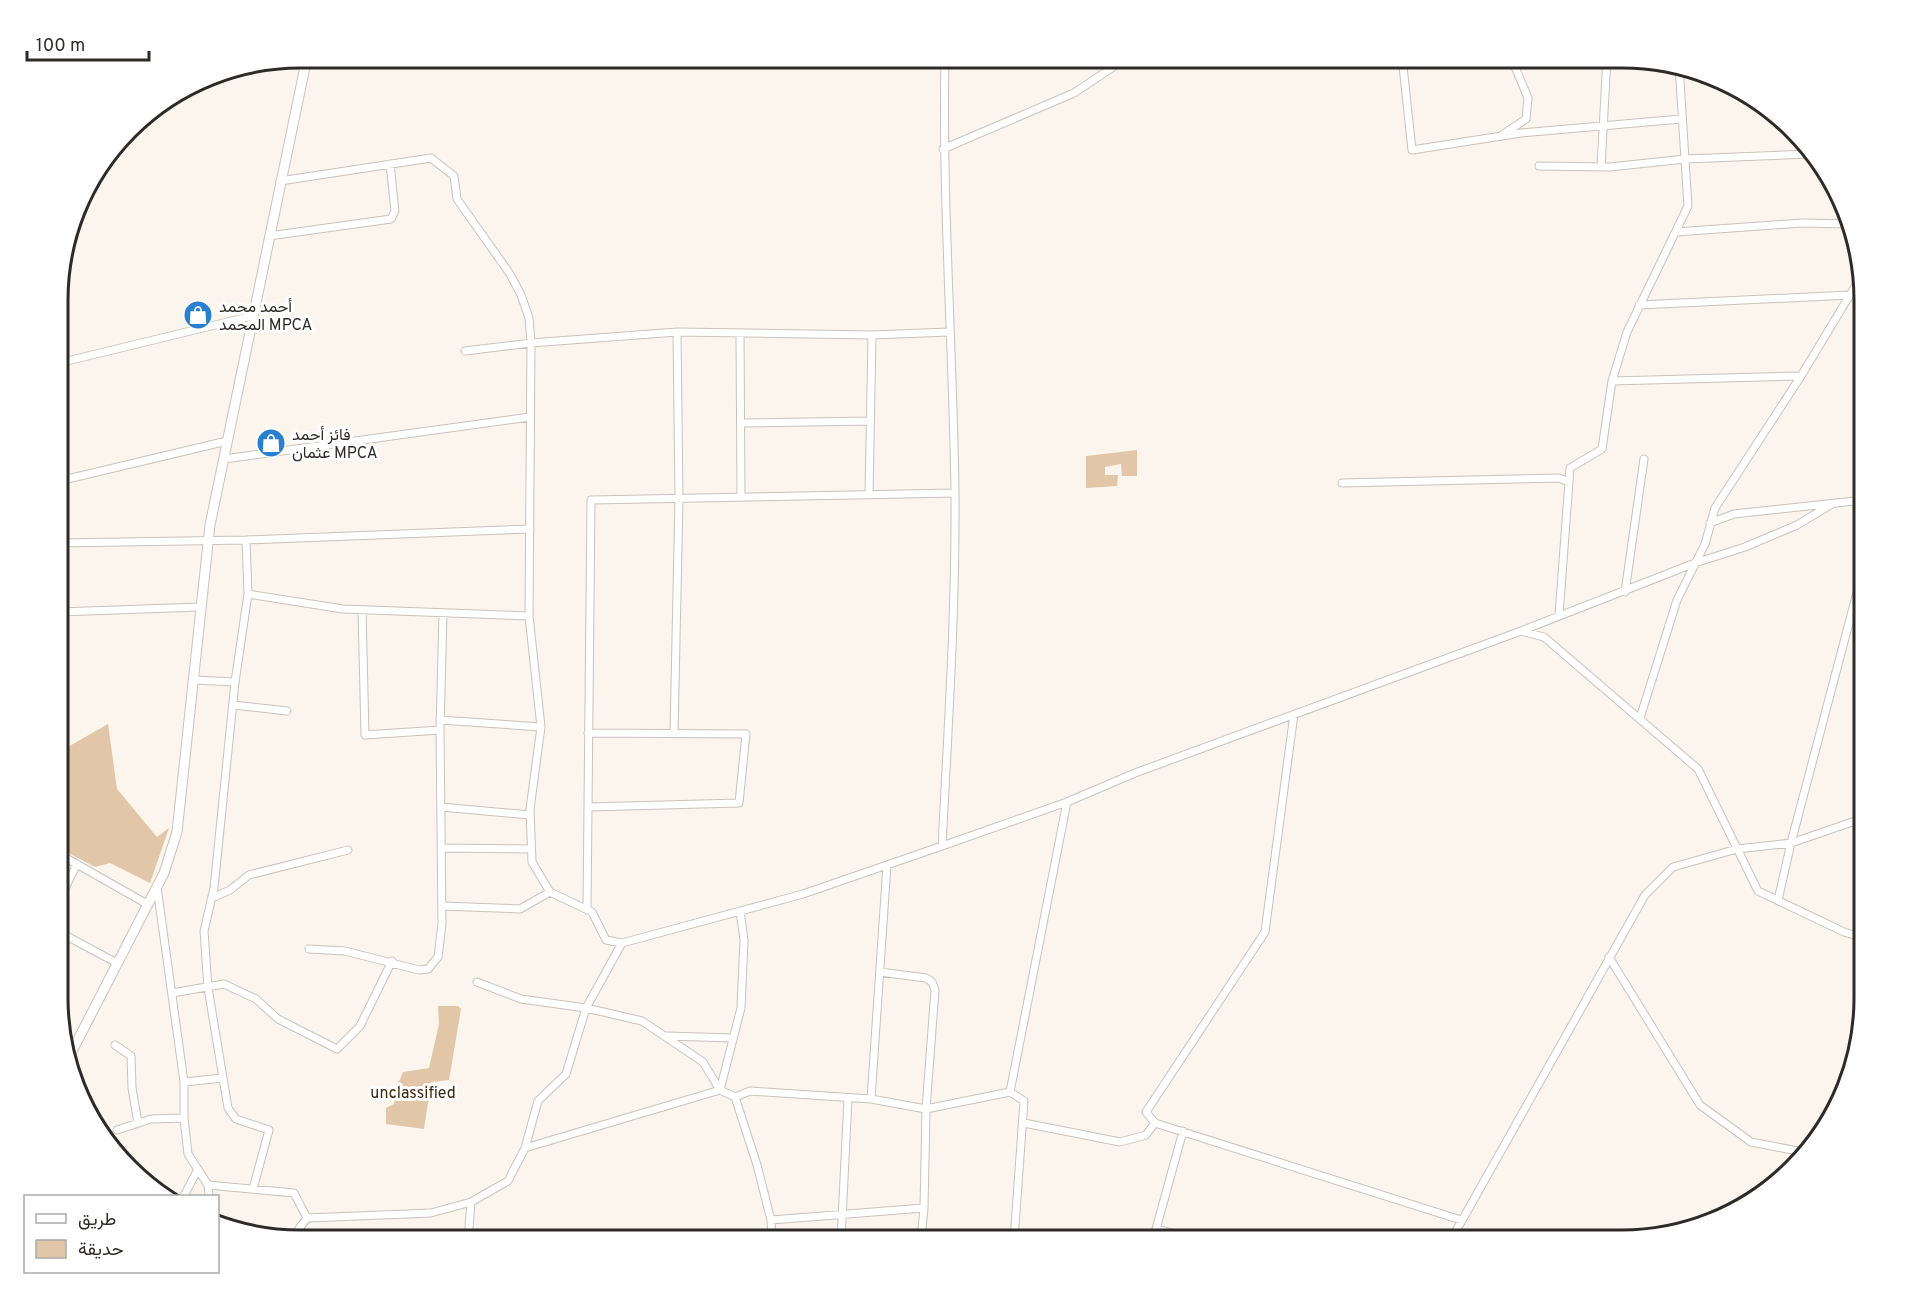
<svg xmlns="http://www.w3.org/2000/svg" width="1922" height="1297" font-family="Overpass,Vazirmatn,sans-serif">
<rect width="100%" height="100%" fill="#fbf5ed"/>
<path fill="#e1c7a7" d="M 1137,450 L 1137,476 L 1122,476 L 1121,464 L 1105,467 L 1105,475 L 1118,475 L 1117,486 L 1086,488 L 1086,456 Z
M 108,724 L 117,789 L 157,837 L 169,828 L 150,883 L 110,863 L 95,867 L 59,848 L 59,752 Z
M 438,1006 L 458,1006 L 461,1009 L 449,1080 L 431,1082 L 424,1129 L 386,1124 L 386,1108 L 394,1104 L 397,1086 L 403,1072 L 429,1068 L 439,1024 Z"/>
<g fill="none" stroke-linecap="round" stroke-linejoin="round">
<g stroke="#c9c3bb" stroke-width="9">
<path id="street" d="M 1402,57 L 1412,150 L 1521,133 L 1681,119
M 1738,88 L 1738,95
M 1502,135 L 1526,119 L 1528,98 L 1511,57
M 943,149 L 1074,93 L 1128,57
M 1539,166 L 1610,167 L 1685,159 L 1809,154
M 1601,167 L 1607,57
M 280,181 L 431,158 L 454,176 L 457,199 L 510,274 L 521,295 L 529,318 L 531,343 L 529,616 L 541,727 L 530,809 L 532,862 L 550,892 L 592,912 L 606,940 L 622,943
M 1676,232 L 1802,223 L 1846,224
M 269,236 L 391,219 L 395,211 L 390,164
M 1639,305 L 1850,295
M 740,333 L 741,497
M 465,351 L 531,343 L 677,332 L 872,335 L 949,332
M 59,363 L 252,316
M 1612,381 L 1801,376
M 741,423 L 869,421
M 224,459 L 530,417
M 59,481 L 227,441
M 1342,483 L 1559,478 L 1569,482
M 869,495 L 872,335
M 1710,523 L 1734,514 L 1864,500
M 246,540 L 248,594 L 235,682 L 214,888 L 204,931 L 208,988 L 228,1108 L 236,1119 L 269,1130 L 253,1189
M 59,543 L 246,540 L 530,529
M 1625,592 L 1644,459
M 248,594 L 343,609 L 529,616
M 362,610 L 365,735 L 440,730
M 59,612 L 200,607
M 1559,615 L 1570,468 L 1602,449 L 1612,381 L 1627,332 L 1688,206 L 1679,66
M 1521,631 L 1695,563 L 1745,547 L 1797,525 L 1832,504
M 194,680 L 235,682
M 233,705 L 287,711
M 1294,714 L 1265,932 L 1146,1112 L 1155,1123 L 1461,1220
M 1640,718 L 1677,600 L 1705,544 L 1715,508 L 1801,376 L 1862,275
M 440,720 L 541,727
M 674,734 L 679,498 L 677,332
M 441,807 L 530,815
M 588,807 L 739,803 L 746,734 L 588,733
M 942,846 C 948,728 956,610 955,492 C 953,347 942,202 945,57
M 442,848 L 531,849
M 59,854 L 147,904
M 157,887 L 184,1082 L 184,1118 L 188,1154 L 208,1185 L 209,1196
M 212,898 L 230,890 L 249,875 L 348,850
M 59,900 L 77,864
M 1778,900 L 1791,843 L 1864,818
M 442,906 L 520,909 L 550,892
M 587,909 L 591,500 L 955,493
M 59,932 L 117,963
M 309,949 L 345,951 L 419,970 L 428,969 L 438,957 L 442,924 L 440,730 L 443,613
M 1609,957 L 1700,1105 L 1751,1142 L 1803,1152
M 477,982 L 521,999 L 586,1008 L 642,1021 L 703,1062 L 720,1090 L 735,1097 L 757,1165 L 771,1220
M 172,993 L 224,984 L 256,999 L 278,1019 L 337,1049 L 360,1026 L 392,961
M 667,1036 L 733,1038
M 115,1045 L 131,1056 L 132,1088 L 138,1123
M 184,1082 L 223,1078
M 1010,1092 L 1024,1101 L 1014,1240
M 735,1097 L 750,1091 L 871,1099 L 926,1109 L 935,990 L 932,982 L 926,978 L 880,972
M 871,1099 L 887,865
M 1024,1123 L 1120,1142 L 1146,1135 L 1155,1123
M 117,1130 L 151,1119 L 184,1118
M 525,1148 L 720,1090 L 741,1008 L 744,940 L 740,911
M 208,1185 L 294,1193 L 307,1218
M 184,1196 L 198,1169
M 1156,1229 L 1200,1240
M 295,1234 L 308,1240
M 267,1235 L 295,1234 L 307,1218 L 431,1213 L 471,1202
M 468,1240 L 471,1202 L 508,1181 L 525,1148 L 538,1101 L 566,1074 L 586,1008 L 622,943 L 803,894 L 942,846 L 1067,802 L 1135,773 L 1521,631 L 1544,637 L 1698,769 L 1758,891 L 1844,932 L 1864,938
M 772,1240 L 771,1220 L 924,1208 L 926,1109 L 1010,1092 L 1067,802
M 841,1240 L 848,1098
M 921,1240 L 924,1208
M 1153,1240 L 1183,1131
M 1451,1240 L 1645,895 L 1673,867 L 1737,849 L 1791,843 L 1864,566"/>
</g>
<g stroke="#c9c3bb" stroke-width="11">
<path id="secondary" d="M 69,1057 L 164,873 L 177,832 L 210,525 L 307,57"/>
</g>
<use href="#street" stroke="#fff" stroke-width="7"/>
<use href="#secondary" stroke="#fff" stroke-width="9"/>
</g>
<defs>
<g id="shop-disc" transform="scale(1.5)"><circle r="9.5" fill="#2880ce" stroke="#fff"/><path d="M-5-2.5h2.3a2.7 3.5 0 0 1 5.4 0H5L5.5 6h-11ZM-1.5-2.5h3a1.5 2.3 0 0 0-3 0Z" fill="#fff"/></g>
</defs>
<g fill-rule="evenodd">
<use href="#shop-disc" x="198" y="315"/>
<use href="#shop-disc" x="271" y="443"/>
</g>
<g text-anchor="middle" stroke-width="6" stroke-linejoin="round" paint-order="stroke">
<g font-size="16" fill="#2d2b28" stroke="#fff" text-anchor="start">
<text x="219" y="312">أحمد محمد<tspan x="219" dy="18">المحمد MPCA</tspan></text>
<text x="292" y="440">فائز أحمد<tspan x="292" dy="18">عثمان MPCA</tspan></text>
</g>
<g font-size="16" fill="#39270e" stroke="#fff">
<text x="413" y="1098">unclassified</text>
</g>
</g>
<path d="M0 0H1922V1297H0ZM300 68H1622A232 232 0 0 1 1854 300V998A232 232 0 0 1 1622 1230H300A232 232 0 0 1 68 998V300A232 232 0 0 1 300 68Z" fill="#fff" fill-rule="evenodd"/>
<path fill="none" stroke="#2d2b28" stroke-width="3" d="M300 68H1622A232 232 0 0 1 1854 300V998A232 232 0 0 1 1622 1230H300A232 232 0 0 1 68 998V300A232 232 0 0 1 300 68Z"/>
<rect x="24" y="1195" width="195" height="78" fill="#ffffff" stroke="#abaaa9" stroke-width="1.5"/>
<rect x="36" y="1214" width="30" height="9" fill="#ffffff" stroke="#abaaa9" stroke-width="1.5"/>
<text x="78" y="1225" font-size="18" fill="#2d2b28">طريق</text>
<rect x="36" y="1240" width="30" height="18" fill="#e1c7a7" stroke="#abaaa9" stroke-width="1.5"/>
<text x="78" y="1255" font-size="18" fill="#2d2b28">حديقة</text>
<path d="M27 51v9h122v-9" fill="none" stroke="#2d2b28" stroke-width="3"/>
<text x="36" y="51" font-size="18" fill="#2d2b28" stroke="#ffffff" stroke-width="4.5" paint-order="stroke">100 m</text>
</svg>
